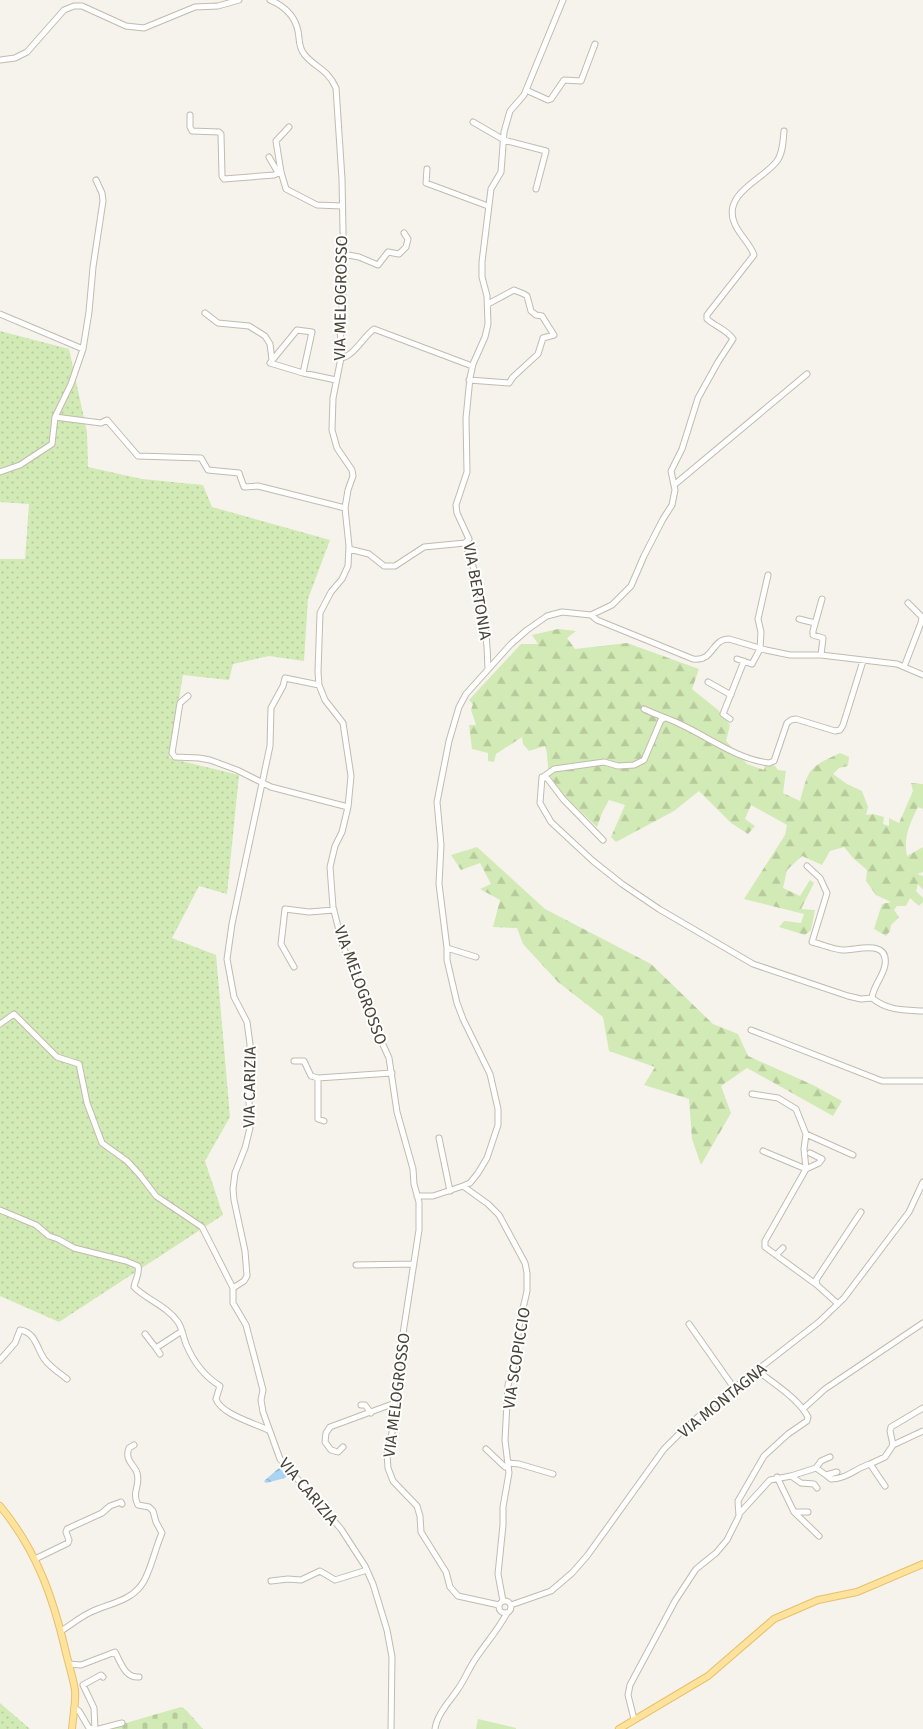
<svg xmlns="http://www.w3.org/2000/svg" width="923" height="1729" font-family="'Fira Sans',sans-serif">
<defs>
<pattern id="grass-dots" width="8" height="8" patternUnits="userSpaceOnUse" patternTransform="scale(1.25)"><rect width="8" height="8" fill="#d2eab5"/><path d="M2 2h.1M6 6h.1" fill="none" stroke="#b6ca9c" stroke-width="1.8" stroke-linecap="round"/></pattern>
<pattern id="forest-firs" width="22" height="20" patternUnits="userSpaceOnUse" patternTransform="scale(1.25)"><rect width="22" height="20" fill="#d2eab5"/><path d="M5 1l3.5 6h-7zM16 11l3.5 6h-7z" fill="#b6ca9c"/></pattern>
<pattern id="cemetery-stones" width="16" height="16" patternUnits="userSpaceOnUse" patternTransform="scale(1.25)"><rect width="16" height="16" fill="#d2eab5"/><path d="M2 7V4a2 2 0 0 1 4 0v3zM10 15v-3a2 2 0 0 1 4 0v3z" fill="#b6ca9c"/></pattern>
<pattern id="water-waves" width="16" height="10" patternUnits="userSpaceOnUse" patternTransform="scale(1.25)"><rect width="16" height="10" fill="#a9d4f2"/><path d="M0 5q4-4 8 0t8 0" fill="none" stroke="#8caec5"/></pattern>
</defs>
<rect width="100%" height="100%" fill="#f6f3ec"/>
<path fill="url(#grass-dots)" d="M 0,331 L 69,349 L 87,432 L 88,467 L 142,479 L 203,485 L 212,507 L 330,540 L 308,599 L 304,661 L 269,656 L 233,664 L 229,680 L 183,675 L 169,758 L 239,775 L 227,894 L 199,886 L 172,938 L 216,955 L 230,1117 L 205,1161 L 223,1215 L 59,1322 L 0,1296 L 0,559 L 25,559 L 29,504 L 0,502 Z
M 0,1703 L 30,1729 L 0,1729 Z"/>
<path fill="url(#forest-firs)" d="M 558,629 L 576,631 L 567,638 L 575,649 L 627,643 L 699,669 L 692,689 L 718,710 L 730,725 L 726,741 L 747,764 L 764,770 L 765,766 L 774,765 L 778,770 L 786,771 L 783,793 L 800,801 C 809,768 808,768 840,753 L 849,757 L 848,766 L 839,768 L 833,774 L 847,784 L 862,791 L 868,807 L 866,815 L 873,814 L 884,817 L 883,824 L 889,826 L 889,818 L 899,823 L 913,791 L 911,783 L 923,784 L 923,809 L 918,807 C 910,823 903,838 907,856 L 923,847 L 923,872 L 917,874 L 923,876 L 923,890 L 918,884 L 916,891 L 923,898 L 923,902 L 919,906 L 910,898 L 906,906 L 897,906 L 894,910 L 899,917 L 891,925 L 890,931 L 886,936 L 874,929 L 882,904 L 891,902 L 876,895 L 866,881 L 867,870 L 853,858 L 844,847 L 830,851 L 822,865 L 802,856 L 787,870 L 783,888 L 800,896 L 810,880 L 814,883 L 801,909 L 815,910 L 811,930 L 805,935 L 779,927 L 784,921 L 801,923 L 804,914 L 744,899 L 785,835 L 787,825 L 751,805 L 745,819 L 755,826 L 748,834 L 731,823 L 699,791 L 674,811 L 616,842 L 611,837 L 625,805 L 609,800 L 602,813 L 597,827 C 585,815 558,792 551,777 C 546,768 549,756 545,746 L 529,751 L 523,744 L 522,737 L 496,754 L 494,762 L 488,761 L 488,753 L 472,749 L 469,725 L 476,725 L 471,710 L 473,704 L 469,700 L 521,644 L 538,644 L 532,635 Z
M 477,847 L 545,909 L 651,964 L 713,1024 L 738,1034 L 748,1056 L 813,1085 L 842,1101 L 833,1116 L 747,1068 L 721,1086 L 731,1113 L 701,1165 L 692,1139 L 689,1099 L 644,1085 L 655,1067 L 609,1051 L 603,1017 L 558,982 L 523,944 L 517,928 L 493,927 L 500,900 L 480,889 L 491,884 L 480,863 L 461,870 L 451,855 Z"/>
<path fill="url(#cemetery-stones)" d="M 181,1707 L 186,1710 L 203,1729 L 105,1729 Z"/>
<path fill="#d2eab5" d="M 478,1719 L 516,1728 L 516,1729 L 476,1729 Z"/>
<path fill="url(#water-waves)" d="M 279,1468 L 287,1475 L 285,1478 L 266,1483 L 264,1481 Z"/>
<g fill="none" stroke-linecap="round" stroke-linejoin="round">
<g stroke="#c2bbae" stroke-width="7">
<path id="minor" d="M 270,0 C 284,6 295,16 298,31 C 300,40 298,46 304,54 C 315,68 327,68 336,88 L 342,179 L 344,280 L 340,331 L 342,353 L 333,398 L 332,430 L 337,448 L 352,470 L 353,476 L 348,490 L 345,508 L 349,546 L 348,566 L 342,579 L 331,592 L 320,613 L 318,672 L 319,685 L 325,700 L 343,723 L 351,776 L 348,807 L 342,832 L 335,846 L 330,867 L 333,907 L 343,946 L 356,978 L 372,1011 L 379,1036 L 389,1058 L 397,1112 L 413,1169 L 414,1184 L 419,1202 L 419,1230 L 396,1379 L 393,1428 L 387,1454 L 388,1468 L 393,1481 L 417,1506 L 420,1516 L 421,1532 L 446,1572 L 450,1587 L 458,1596 L 499,1605
M 0,60 L 15,58 L 27,52 L 64,10 L 74,6 L 82,6 L 126,26 L 144,28 L 195,7 L 218,6 L 239,0
M 526,90 L 548,100 L 551,99 L 564,80 L 581,81 L 595,44
M 190,115 L 190,127 L 192,131 L 219,132 L 221,134 L 222,176 L 224,179 L 274,175 L 281,172 L 276,141 L 289,127
M 473,122 L 504,140 L 546,151 L 536,189
M 269,157 L 277,171 L 281,172 L 286,189 L 317,205 L 342,206
M 427,169 L 426,183 L 488,206
M 343,254 L 359,257 L 378,265 L 388,252 L 399,254 L 406,247 L 408,239 L 404,233
M 205,313 L 218,323 L 249,326 L 265,336 L 270,344 L 272,360
M 0,314 L 83,349 L 71,384 L 55,417
M 83,349 L 89,312 L 93,267 L 103,201 L 102,193 L 96,180
M 341,358 C 354,356 363,337 374,329 L 472,366
M 303,373 L 312,332 L 297,330 L 270,363 L 303,373 L 336,380
M 469,380 L 509,383 L 513,377 L 538,354 L 543,338 L 554,335 L 542,316 L 536,315 L 531,311 L 527,296 L 524,294 L 514,290 L 488,304
M 0,472 L 20,465 L 52,444 L 55,417 L 101,423 L 107,420 L 138,456 L 201,458 L 208,470 L 239,473 L 244,487 L 258,486 L 345,508
M 674,485 L 807,374
M 349,549 L 369,554 L 384,566 L 395,566 L 424,547 L 465,543
M 591,615 L 612,605 L 631,586 L 644,556 L 663,519 L 672,505 L 675,490 L 671,471 L 682,449 L 698,398 L 718,362 L 733,339 C 726,329 716,327 707,319 L 707,315 L 754,255 C 750,243 738,234 734,222 C 723,193 764,179 777,161 C 783,153 783,141 784,131
M 799,619 L 815,623
M 821,655 L 823,638 L 813,635 L 813,631 L 822,599
M 737,659 L 752,664 L 760,649 L 761,632 L 758,619 L 768,575
M 904,667 L 921,623 L 922,617 L 908,603
M 488,669 C 487,626 481,583 465,543 L 469,539 L 457,513 L 456,505 L 467,472 L 466,418 L 470,378 L 473,364 L 485,337 L 488,324 L 487,296 L 482,277 L 482,262 L 491,189 L 501,172 L 504,132 L 510,111 L 524,95 L 563,0
M 708,682 L 731,695
M 319,685 L 285,678 L 283,686 L 271,708 L 270,746 L 232,924 L 227,959 L 234,997 L 247,1022 L 250,1044 L 248,1075 L 250,1128 L 245,1148 L 235,1173 L 233,1189 L 234,1200 L 245,1251 L 247,1276 L 244,1281 L 233,1288 L 233,1303 L 246,1325 L 263,1390 L 261,1400 L 263,1412 L 280,1459 L 341,1529 L 365,1566 L 373,1584 L 387,1630 L 392,1657 L 391,1729
M 188,696 L 180,703 L 172,753 L 175,757 L 199,758 L 210,760 L 237,770 L 271,787 L 348,807
M 644,709 C 656,715 668,718 680,724 C 710,738 737,759 769,763 L 774,761 L 787,723 L 791,720 L 796,719 L 835,731 L 840,730 L 843,725 L 863,661
M 730,719 L 723,714 L 744,661
M 543,777 L 554,769 L 604,762 L 618,766 L 634,765 L 644,760 L 661,720 L 665,718
M 603,840 L 563,799 L 547,778 L 542,777 L 540,803 L 551,822 L 593,861 L 622,884 L 659,909 L 753,964 L 848,996 L 861,999 L 872,998
M 807,866 L 820,878 L 827,893 L 812,942 C 821,944 832,949 842,950 C 855,951 889,938 885,965 C 883,977 873,986 872,998 C 888,1011 904,1010 923,1011
M 447,948 L 476,957
M 294,967 L 281,944 L 285,909 L 309,912 L 334,910
M 0,1024 L 14,1014 L 57,1057 L 79,1064 L 87,1103 L 102,1143 L 127,1161 L 140,1175 L 156,1196 L 202,1227 L 233,1288
M 751,1030 L 882,1081 L 923,1081
M 294,1061 L 304,1061 L 311,1076 L 318,1078
M 752,1094 L 778,1098 L 796,1109 L 806,1134
M 324,1121 L 318,1119 L 318,1078 L 392,1073
M 439,1138 L 450,1191
M 763,1151 L 806,1169 L 765,1241 L 765,1247 L 817,1285
M 810,1153 L 822,1159 L 819,1163 L 806,1169 L 804,1149 L 806,1134 L 853,1155
M 463,1186 L 470,1183 L 478,1173 L 487,1158 L 498,1125 L 498,1109 L 490,1074 L 463,1019 L 457,1003 L 447,960 L 447,948 L 439,884 L 441,845 L 437,802 L 449,741 L 459,707 L 466,694 L 511,644 L 527,630 L 547,616 L 562,612 L 591,615 L 597,620 L 693,659 C 714,662 711,639 729,639 L 766,650 L 790,655 L 821,655 L 897,664 L 923,675
M 417,1196 L 433,1196 L 463,1186 L 488,1204 L 499,1215 L 525,1263 L 527,1273 L 527,1291 L 519,1326 L 515,1361 L 508,1385 L 505,1440 L 509,1473 L 503,1507 L 503,1525 L 498,1574 L 503,1601
M 0,1210 L 36,1225 L 49,1236 L 58,1239 L 74,1248 L 126,1261 L 138,1266 C 140,1274 135,1280 134,1287 C 147,1300 167,1306 178,1322 C 182,1328 183,1336 186,1344 C 193,1361 204,1376 220,1386 L 216,1399 C 221,1414 254,1423 268,1430
M 776,1255 L 783,1248
M 356,1265 L 414,1264
M 838,1304 L 817,1285 L 816,1280 L 861,1212
M 689,1324 L 734,1388
M 145,1334 L 156,1348 L 182,1331
M 156,1348 L 160,1354
M 0,1360 L 15,1343 L 20,1330 C 36,1332 37,1350 45,1360 C 50,1367 60,1373 67,1379
M 361,1405 L 365,1405 L 371,1413
M 803,1409 L 825,1389 L 923,1323
M 893,1445 L 923,1431
M 343,1447 L 338,1452 L 331,1450 L 325,1442 L 326,1433 L 330,1427 L 395,1403
M 486,1449 L 505,1467 L 508,1467
M 508,1463 L 519,1464 L 553,1474
M 870,1464 L 885,1457 L 893,1445 L 890,1431 L 891,1427 L 923,1408
M 816,1468 L 826,1475 L 837,1472
M 826,1475 L 831,1479 C 847,1479 856,1468 870,1464 L 885,1486
M 791,1476 L 801,1483 L 814,1484 L 817,1488
M 777,1477 L 794,1512 L 808,1512
M 794,1512 L 819,1536
M 739,1514 L 770,1480 L 791,1476 L 816,1468 L 821,1461 L 830,1457
M 35,1559 L 68,1543 L 69,1540 L 66,1532 L 67,1529 L 102,1513 L 110,1506 L 121,1502 L 122,1504
M 271,1581 L 288,1579 L 301,1580 L 320,1571 L 335,1580 L 367,1570
M499 1607a6 6 0 1 1 12 0a6 6 0 1 1-12 0Z
M 511,1605 L 551,1591 L 572,1573 L 587,1556 L 664,1449 L 684,1429 L 711,1406 L 819,1322 L 844,1298 L 909,1212 L 923,1182
M 61,1631 C 71,1625 80,1617 91,1612 C 110,1603 133,1601 144,1581 C 152,1566 155,1549 162,1533 L 156,1522 L 153,1511 L 149,1507 L 138,1505 C 131,1491 141,1486 137,1473 C 135,1465 124,1461 129,1448 L 134,1445
M 69,1664 L 81,1665 L 115,1652 C 121,1663 125,1678 139,1677
M 74,1708 L 79,1711 L 89,1728 L 93,1729
M 634,1719 L 628,1695 L 630,1685 L 675,1601 L 696,1569 L 716,1553 L 727,1540 L 739,1516 L 738,1501 L 764,1456 L 788,1434 L 807,1421 L 808,1417 C 798,1398 774,1384 758,1371
M 95,1729 L 94,1708 L 83,1685 L 101,1675 L 103,1677
M 99,1729 L 122,1723
M 435,1729 C 437,1714 450,1701 458,1689 C 465,1679 469,1668 476,1658 C 486,1643 498,1630 507,1613"/>
</g>
<g stroke="#e6c16a" stroke-width="8">
<path id="major" d="M 0,1506 C 37,1551 53,1597 66,1653 C 69,1665 73,1678 75,1690 C 76,1703 73,1716 72,1729
M 619,1729 L 708,1676 L 774,1619 L 818,1600 L 857,1592 L 923,1564"/>
</g>
<use href="#minor" stroke="#fff" stroke-width="5"/>
<use href="#major" stroke="#ffe39c" stroke-width="6"/>
</g>
<g text-anchor="middle" stroke-width="4" stroke-linejoin="round" paint-order="stroke">
<g font-size="16" fill="#4b4439" stroke="#fff">
<text transform="translate(340 298) rotate(-89)" y="6">VIA MELOGROSSO</text>
<text transform="translate(478 591) rotate(80)" y="6">VIA BERTONIA</text>
<text transform="translate(361 985) rotate(70)" y="6">VIA MELOGROSSO</text>
<text transform="translate(249 1087) rotate(-89)" y="6">VIA CARIZIA</text>
<text transform="translate(516 1358) rotate(-81)" y="6">VIA SCOPICCIO</text>
<text transform="translate(396 1395) rotate(-83)" y="6">VIA MELOGROSSO</text>
<text transform="translate(722 1400) rotate(-39)" y="6">VIA MONTAGNA</text>
<text transform="translate(309 1491) rotate(50)" y="6">VIA CARIZIA</text>
</g>
</g>
</svg>
